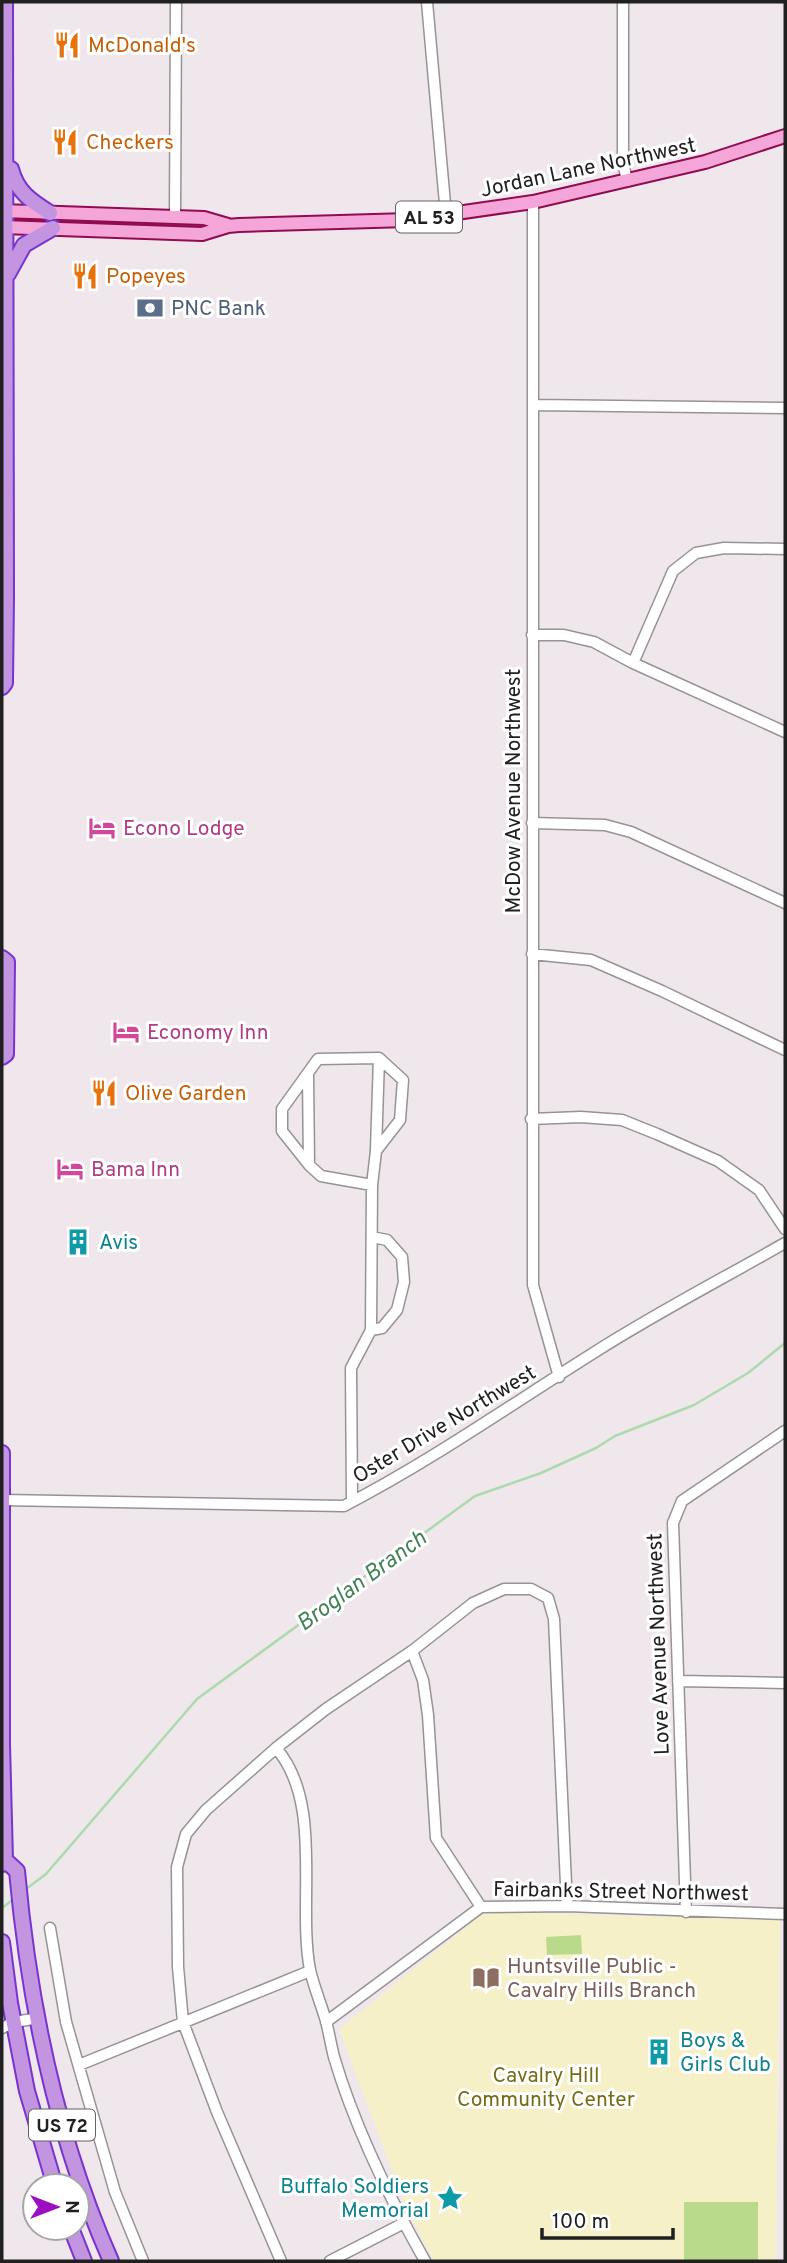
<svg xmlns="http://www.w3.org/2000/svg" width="787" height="2263" font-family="Overpass,sans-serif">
<rect width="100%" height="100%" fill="#f0e7ec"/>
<path fill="#f6f0c8" d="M 493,1912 L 780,1920 L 776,2261 L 434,2261 L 406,2208 L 339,2029 L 480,1916 Z"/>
<path fill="#b9d98b" d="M 581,1935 L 582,1954 L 547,1955 L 546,1937 Z
M 684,2202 L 758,2202 L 758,2261 L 684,2261 Z"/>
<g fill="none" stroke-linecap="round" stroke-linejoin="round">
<path stroke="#abdaac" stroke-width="2.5" d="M 26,1889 L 46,1874 L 197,1699 L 475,1496 L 541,1473 L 596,1448 L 615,1436 L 694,1405 L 748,1373 L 785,1343
M 2,1908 L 15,1898"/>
<g stroke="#949494" stroke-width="13">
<path id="minor" d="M 427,2 L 446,215
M 623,2 L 623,162 L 627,181
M 533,202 L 533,1285 L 559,1377
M 175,217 L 176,2
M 533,405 L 785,408
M 532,635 L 564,635 L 594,642 L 633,663 L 785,732
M 633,663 L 673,571 L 696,553 L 724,548 L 785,549
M 532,823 L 605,825 L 631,832 L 785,903
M 532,954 L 591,960 L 662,991 L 785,1050
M 308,1075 L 309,1165 L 321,1176 L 372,1185
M 531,1119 L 581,1117 L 622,1120 L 657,1134 L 718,1161 L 759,1190 L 785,1229
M 376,1150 L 379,1058
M 309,1165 L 282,1131 L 282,1109 L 318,1059 L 379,1058 L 403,1080 L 400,1120 L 376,1151 L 372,1185 L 371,1330 L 351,1368 L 352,1501
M 371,1330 L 382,1328 L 397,1310 L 404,1282 L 402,1257 L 387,1240 L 372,1237
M 2,1500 L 344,1506 C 431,1461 512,1404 595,1352 C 656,1313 722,1279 785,1243
M 412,1651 L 423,1680 L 428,1715 L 436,1838 L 481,1907
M 678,1681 L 785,1683
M 276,1748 C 324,1803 297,1901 310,1970 C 314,1987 321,2004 326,2021 C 329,2033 331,2045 334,2057 C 354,2125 390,2199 425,2261
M 686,1912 L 673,1523 L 682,1501 L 785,1431
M 50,1928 L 66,2022 L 115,2192 L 143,2261
M 326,2022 L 481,1907 L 567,1906 L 785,1914
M 2,2028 L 14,2022 L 39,2018
M 79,2065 L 310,1971
M 281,2261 L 217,2112 L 183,2022 L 178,1967 L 177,1867 L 186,1834 L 206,1810 L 276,1748 L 326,1709 L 412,1651 L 473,1603 L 504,1589 L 531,1589 L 548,1598 L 554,1619 L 567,1906
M 330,2261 L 404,2223"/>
</g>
<g stroke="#910b53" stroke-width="16">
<path id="major" d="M 2,211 L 204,218 L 228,225
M 2,227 L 202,234 L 228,226 L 239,225 L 408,220 L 533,202 L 705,162 L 785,136"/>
</g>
<g stroke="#7933cf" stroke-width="18">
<path id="highway" d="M 11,169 C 17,192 31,201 50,213
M 8,274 L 24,245 L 53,228
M 2,687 L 5,683 L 6,598 L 5,2
M 2,958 L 7,962 L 6,1054 L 2,1057
M 2,1453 L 2,1744 L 5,1860 L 2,1864
M 5,1860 L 17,1871 C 29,2004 57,2139 111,2261
M 2,1942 L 10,2003 L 27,2091 L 55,2186
M 71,2228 L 84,2261"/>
</g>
<use href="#minor" stroke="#fff" stroke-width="10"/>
<use href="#major" stroke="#f5a6d9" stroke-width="12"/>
<use href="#highway" stroke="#c395e1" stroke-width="14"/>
</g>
<defs>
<g id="restaurant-bare" transform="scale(2.1)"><path d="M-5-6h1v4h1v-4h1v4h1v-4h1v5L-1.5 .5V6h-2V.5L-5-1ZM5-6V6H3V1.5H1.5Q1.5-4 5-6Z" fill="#e8710a" stroke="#fff" stroke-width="2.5" paint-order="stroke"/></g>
<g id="bank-bare" transform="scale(2.1)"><path d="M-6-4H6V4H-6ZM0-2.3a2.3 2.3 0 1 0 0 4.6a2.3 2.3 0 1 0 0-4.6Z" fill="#5c6f8a" stroke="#fff" stroke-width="2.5" paint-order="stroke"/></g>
<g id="hotel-bare" transform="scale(2.1)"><path d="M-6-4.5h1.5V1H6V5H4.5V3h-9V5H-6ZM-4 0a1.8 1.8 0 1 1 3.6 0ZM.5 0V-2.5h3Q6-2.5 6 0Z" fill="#d1479c" stroke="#fff" stroke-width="2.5" paint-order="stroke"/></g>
<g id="building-bare" transform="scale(2.1)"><path d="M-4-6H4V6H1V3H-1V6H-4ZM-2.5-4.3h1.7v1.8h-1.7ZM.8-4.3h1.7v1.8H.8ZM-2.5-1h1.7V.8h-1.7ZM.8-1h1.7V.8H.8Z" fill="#0f9aa8" stroke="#fff" stroke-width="2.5" paint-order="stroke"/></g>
<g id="library-bare" transform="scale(2.1)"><path d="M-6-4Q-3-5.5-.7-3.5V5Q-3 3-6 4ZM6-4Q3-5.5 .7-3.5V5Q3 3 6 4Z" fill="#8d6e63" stroke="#fff" stroke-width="2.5" paint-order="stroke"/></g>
<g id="sight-bare" transform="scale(2.1)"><path d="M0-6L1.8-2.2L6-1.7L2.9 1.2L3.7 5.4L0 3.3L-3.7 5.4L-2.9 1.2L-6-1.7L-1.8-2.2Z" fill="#0f9aa8" stroke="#fff" stroke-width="2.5" paint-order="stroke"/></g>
</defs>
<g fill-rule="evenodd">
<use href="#restaurant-bare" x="67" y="45"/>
<use href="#restaurant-bare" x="65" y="142"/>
<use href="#restaurant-bare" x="85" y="276"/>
<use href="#bank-bare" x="150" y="308"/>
<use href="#hotel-bare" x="102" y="828"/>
<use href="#hotel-bare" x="126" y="1032"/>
<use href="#restaurant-bare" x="104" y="1093"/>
<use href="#hotel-bare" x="70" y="1169"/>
<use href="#building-bare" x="78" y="1242"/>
<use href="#library-bare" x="486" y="1978"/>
<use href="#building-bare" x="659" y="2052"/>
<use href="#sight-bare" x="450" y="2198"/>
</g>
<g text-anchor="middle" stroke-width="6" stroke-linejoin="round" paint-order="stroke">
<g fill="#fff" stroke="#636363" stroke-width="2">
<rect x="396" y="201.5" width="66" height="31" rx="5"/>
<rect x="29" y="2109.5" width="66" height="31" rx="5"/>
</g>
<g font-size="19" font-weight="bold" fill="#202020">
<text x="429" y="224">AL 53</text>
<text x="62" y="2132">US 72</text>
</g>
<g font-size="21" fill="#c56008" stroke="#fff" text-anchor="start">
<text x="88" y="52">McDonald's</text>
<text x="86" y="149">Checkers</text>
<text x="106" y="283">Popeyes</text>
<text x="125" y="1100">Olive Garden</text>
</g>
<g font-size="21" fill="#202020" stroke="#fff">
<text transform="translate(588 167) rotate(-12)" y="7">Jordan Lane Northwest</text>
<text transform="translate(513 791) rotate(-90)" y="7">McDow Avenue Northwest</text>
<text transform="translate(444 1424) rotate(-31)" y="7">Oster Drive Northwest</text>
<text transform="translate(658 1644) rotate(-92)" y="7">Love Avenue Northwest</text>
<text transform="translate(621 1891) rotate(1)" y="7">Fairbanks Street Northwest</text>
</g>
<g font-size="21" fill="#4e5e75" stroke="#fff" text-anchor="start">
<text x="171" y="315">PNC Bank</text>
</g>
<g font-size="21" fill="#b23c85" stroke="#fff" text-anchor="start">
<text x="123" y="835">Econo Lodge</text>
<text x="147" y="1039">Economy Inn</text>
<text x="91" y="1176">Bama Inn</text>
</g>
<g font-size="21" fill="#0d838f" stroke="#fff" text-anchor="start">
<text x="99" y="1249">Avis</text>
<text x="680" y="2047">Boys &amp;<tspan x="680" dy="24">Girls Club</tspan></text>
<text x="429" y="2193" text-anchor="end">Buffalo Soldiers<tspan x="429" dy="24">Memorial</tspan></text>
</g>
<g font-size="21" fill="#785e54" stroke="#fff" text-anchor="start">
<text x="507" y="1973">Huntsville Public -<tspan x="507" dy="24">Cavalry Hills Branch</tspan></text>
</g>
<g font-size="21" fill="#786b14" stroke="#fff">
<text x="546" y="2082">Cavalry Hill<tspan x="546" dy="24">Community Center</tspan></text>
</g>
<g font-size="23" font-style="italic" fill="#428355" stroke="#fff">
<text transform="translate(361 1580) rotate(-36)" y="8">Broglan Branch</text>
</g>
</g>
<rect width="787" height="2263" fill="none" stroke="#202020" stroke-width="7"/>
<g transform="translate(56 2207) rotate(90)"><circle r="33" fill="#ffffff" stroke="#a6a6a6" stroke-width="2"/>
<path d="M0-5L12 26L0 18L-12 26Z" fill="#9c0fc1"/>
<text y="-10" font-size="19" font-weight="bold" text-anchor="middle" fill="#202020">N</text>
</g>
<path d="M542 2228v10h131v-10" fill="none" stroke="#202020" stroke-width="3.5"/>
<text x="552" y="2228" font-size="21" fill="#202020" stroke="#ffffff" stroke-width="5" paint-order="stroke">100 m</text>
</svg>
